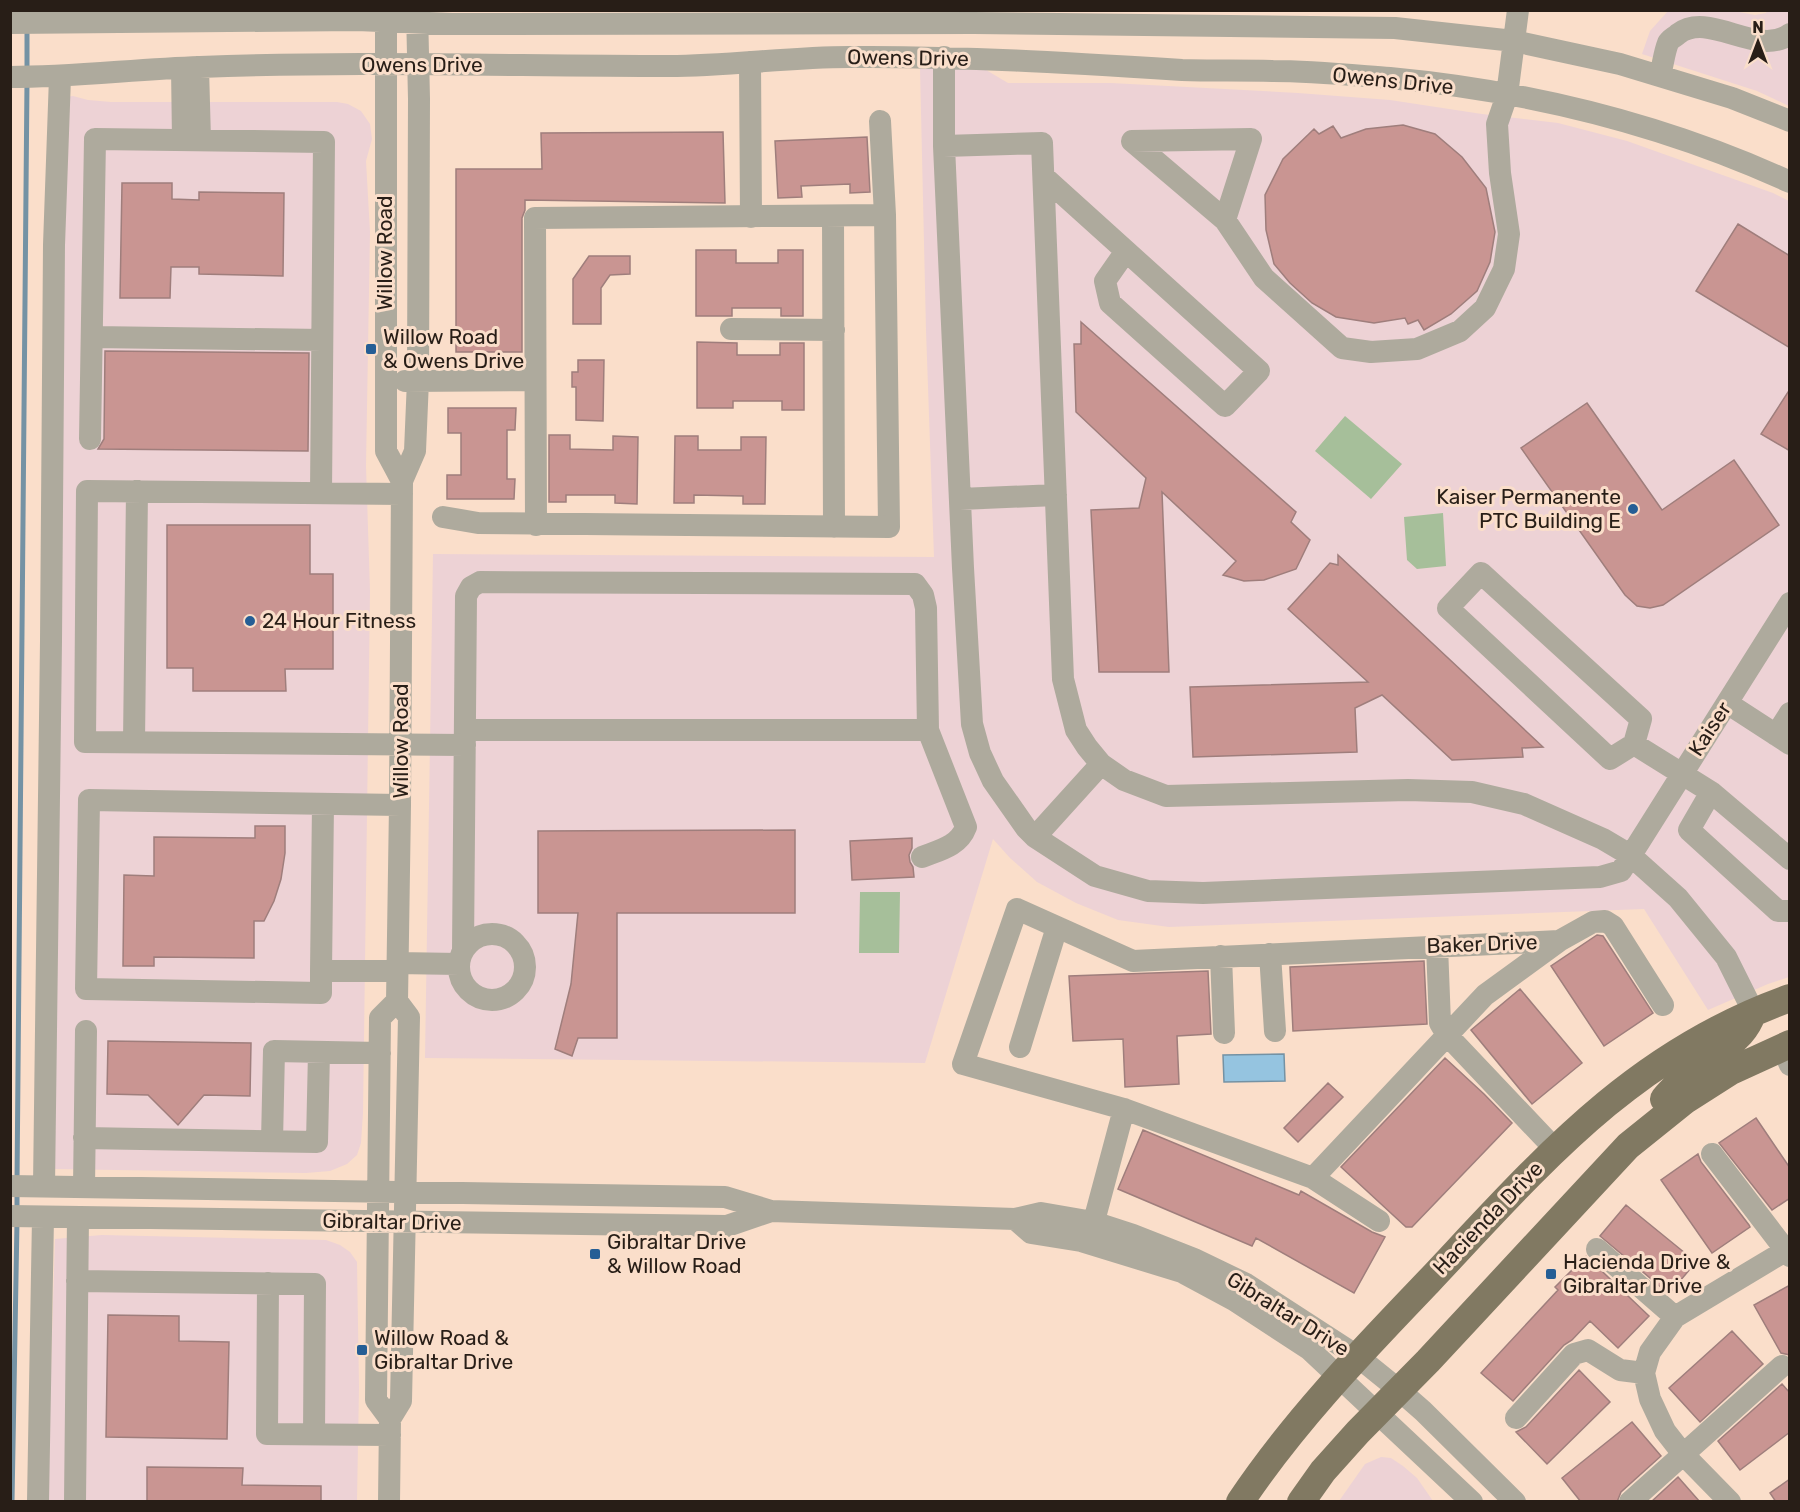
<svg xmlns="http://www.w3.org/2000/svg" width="1800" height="1512" font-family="Rubik,sans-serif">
<rect width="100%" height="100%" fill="#fadeca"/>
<path fill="#edd2d5" d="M 1668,11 L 1734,11 L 1755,15 L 1766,13 L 1767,11 L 1789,11 L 1789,106 L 1757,91 L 1642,54 L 1650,31 Z
M 981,67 L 1008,83 L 1111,83 L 1298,93 L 1390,100 L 1482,114 L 1558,123 L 1627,141 L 1773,193 L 1789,201 L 1789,977 L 1768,984 L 1708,1010 L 1644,909 L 1169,927 L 1118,920 L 1076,903 L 1037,882 L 1010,858 L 993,839 L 925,1063 L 425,1058 L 433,554 L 934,557 L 926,330 L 920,68 Z
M 73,96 L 88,100 L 111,102 L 337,102 L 348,104 L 361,111 L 370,124 L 372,139 L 366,161 L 370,232 L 366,466 L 370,591 L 363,1113 L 361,1143 L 357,1155 L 347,1164 L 330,1171 L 306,1173 L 54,1169 L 66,97 Z
M 102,1235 L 326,1240 L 340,1245 L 350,1252 L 357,1262 L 359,1387 L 357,1501 L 47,1502 L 55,1239 Z
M 1381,1457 L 1391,1458 L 1403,1466 L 1417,1478 L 1433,1501 L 1339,1501 L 1365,1464 Z"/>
<path fill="#a6bf9a" d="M 1345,416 L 1402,464 L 1371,499 L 1315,451 Z
M 1443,513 L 1446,566 L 1417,569 L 1407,560 L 1404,517 Z
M 860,892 L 900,892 L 899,953 L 859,953 Z"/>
<path fill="#95c4e0" stroke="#7492a4" stroke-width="1.5" d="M 1284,1054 L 1285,1081 L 1224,1082 L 1223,1055 Z"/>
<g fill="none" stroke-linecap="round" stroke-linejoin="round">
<path stroke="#7492a4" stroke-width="5" d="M 27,72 L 27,27
M 17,1182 L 27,81
M 17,1212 L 17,1191
M 12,1502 L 17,1221"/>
</g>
<path fill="#c99592" stroke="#9f7e7c" stroke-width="1.5" d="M 1403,125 L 1435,134 L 1462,157 L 1486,188 L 1495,232 L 1490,262 L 1477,291 L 1451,314 L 1424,330 L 1418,320 L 1408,324 L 1405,318 L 1374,323 L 1336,317 L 1312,303 L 1290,283 L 1274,264 L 1266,230 L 1265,195 L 1283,159 L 1314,129 L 1319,134 L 1333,126 L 1341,138 L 1366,129 Z
M 723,132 L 725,203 L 525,200 L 525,210 L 522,218 L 522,352 L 456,352 L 456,169 L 542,169 L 541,133 Z
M 867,137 L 870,192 L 850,193 L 850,184 L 801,186 L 802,197 L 778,198 L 775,141 Z
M 122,183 L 172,183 L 172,199 L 199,200 L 199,192 L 284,193 L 283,276 L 199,274 L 199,267 L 171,267 L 170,298 L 120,298 Z
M 1738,224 L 1790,256 L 1790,348 L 1696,291 Z
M 696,250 L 736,250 L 736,263 L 778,263 L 778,250 L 803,250 L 803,316 L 781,316 L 781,308 L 732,308 L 732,316 L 696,316 Z
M 589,256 L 630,256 L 630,274 L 610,275 L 601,288 L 601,324 L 573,324 L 573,279 Z
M 1081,322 L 1296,512 L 1291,522 L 1310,540 L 1296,569 L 1264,580 L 1244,581 L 1223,575 L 1236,561 L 1162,492 L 1169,672 L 1099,672 L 1091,510 L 1139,508 L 1146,478 L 1076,412 L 1074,344 L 1081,344 Z
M 697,342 L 737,343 L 737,355 L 780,355 L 780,343 L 804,343 L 804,410 L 782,410 L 782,401 L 733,401 L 733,408 L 697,408 Z
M 105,351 L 309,353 L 308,451 L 98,449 L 104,439 Z
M 578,360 L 604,360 L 603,421 L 576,420 L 576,387 L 572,387 L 572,372 L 578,372 Z
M 1790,389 L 1790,451 L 1761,434 Z
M 1587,403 L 1662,510 L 1734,460 L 1779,525 L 1663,605 L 1650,608 L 1637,606 L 1625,595 L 1521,448 Z
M 448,408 L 516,408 L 515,430 L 507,430 L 507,479 L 515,479 L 514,499 L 447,499 L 447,475 L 461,475 L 461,433 L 448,433 Z
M 549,435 L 570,435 L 570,449 L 613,450 L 613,436 L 638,437 L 637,504 L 615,503 L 615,495 L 566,495 L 566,502 L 549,502 Z
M 675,436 L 698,436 L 698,450 L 741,450 L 741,437 L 766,437 L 765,504 L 743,504 L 743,496 L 694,495 L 694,503 L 674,503 Z
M 167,525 L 310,525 L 310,574 L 333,574 L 333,669 L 285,669 L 286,691 L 193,691 L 193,668 L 167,668 Z
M 1338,555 L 1543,747 L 1522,748 L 1523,757 L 1452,760 L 1382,695 L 1355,708 L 1357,752 L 1193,757 L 1190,687 L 1368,682 L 1288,609 L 1330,563 L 1338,565 Z
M 255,826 L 285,826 L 285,853 L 281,879 L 274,901 L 264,921 L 254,921 L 254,958 L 154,957 L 154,966 L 123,966 L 124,875 L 154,876 L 154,837 L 255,838 Z
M 795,830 L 795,913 L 617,913 L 617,1038 L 578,1038 L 572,1056 L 555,1049 L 571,984 L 578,913 L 538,913 L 538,831 Z
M 912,838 L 912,848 L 909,855 L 910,862 L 913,867 L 914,877 L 852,880 L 850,841 Z
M 1597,935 L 1603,936 L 1653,1013 L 1604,1046 L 1551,966 Z
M 1424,961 L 1427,1024 L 1293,1031 L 1290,967 Z
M 1208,971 L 1211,1034 L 1177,1036 L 1179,1084 L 1125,1087 L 1123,1039 L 1073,1041 L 1069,976 Z
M 1520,989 L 1582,1063 L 1532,1104 L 1471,1030 Z
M 108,1041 L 251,1043 L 250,1096 L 204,1095 L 178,1125 L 148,1095 L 107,1094 Z
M 1445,1058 L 1484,1094 L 1512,1123 L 1412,1227 L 1406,1227 L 1341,1167 Z
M 1328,1083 L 1343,1097 L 1298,1142 L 1284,1128 Z
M 1756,1118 L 1790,1168 L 1790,1198 L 1772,1210 L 1719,1143 Z
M 1143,1130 L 1299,1195 L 1301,1191 L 1372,1232 L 1385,1237 L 1354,1293 L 1256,1238 L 1252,1246 L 1118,1189 Z
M 1698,1154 L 1701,1162 L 1749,1225 L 1750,1227 L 1712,1253 L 1661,1180 Z
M 1626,1205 L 1696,1262 L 1669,1294 L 1600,1236 Z
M 1586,1256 L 1649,1316 L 1618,1348 L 1590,1321 L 1572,1340 L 1564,1345 L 1513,1401 L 1481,1373 L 1558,1290 L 1555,1287 Z
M 1790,1285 L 1790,1355 L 1781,1353 L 1754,1305 Z
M 108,1315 L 179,1316 L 179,1341 L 229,1342 L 227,1439 L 106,1437 Z
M 1732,1331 L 1763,1364 L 1700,1422 L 1669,1388 Z
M 1579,1370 L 1610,1402 L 1547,1464 L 1516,1432 L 1526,1427 Z
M 1782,1384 L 1790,1393 L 1790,1432 L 1740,1470 L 1718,1441 Z
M 1632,1422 L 1661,1456 L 1621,1492 L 1617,1502 L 1581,1502 L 1562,1478 Z
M 147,1467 L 243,1468 L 242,1485 L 321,1486 L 321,1502 L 147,1502 Z
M 1678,1477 L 1700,1502 L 1651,1502 Z
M 1790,1479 L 1790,1502 L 1776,1502 L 1770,1493 Z"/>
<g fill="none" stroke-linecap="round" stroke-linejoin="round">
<path stroke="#aeaa9d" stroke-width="22" d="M 386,10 L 386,451 L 402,481
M 10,23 L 357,20 L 452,24 L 974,23 L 1395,28 L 1514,41 L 1620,64 L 1732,98 L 1790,121
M 944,57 L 944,146 L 963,568 L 972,724 L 980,753 L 993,781 L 1026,828 L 1035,837 L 1095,876 L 1148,891 L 1203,893 L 1600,877 L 1621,871 L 1790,603
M 750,62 L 751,217
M 198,67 L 200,140
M 182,68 L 183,140
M 1660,75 C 1663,65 1664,53 1668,43 C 1670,39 1675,37 1678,34 C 1709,10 1757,58 1790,34
M 10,77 C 74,77 136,69 200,67 C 356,61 512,66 669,66 C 729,66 789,57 849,57 C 960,56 1071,63 1182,70 C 1212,71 1243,70 1273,71 C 1312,71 1351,75 1390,78 C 1528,91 1663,124 1790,182
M 1251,139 L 1225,220 L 1132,141 Z
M 944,146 L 1042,143 L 1063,679 L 1076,730 L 1087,747 L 1101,764 L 1124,780 L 1166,796 L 1408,790 L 1472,792 L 1524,804 L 1603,839 L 1630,855 L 1678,898 L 1726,957 L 1753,1011
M 1044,177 L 1259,371 L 1225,406 L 1110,303 L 1105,281 L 1126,251
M 833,216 L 834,527
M 1225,220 L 1264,278 L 1342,348 L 1371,352 L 1417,349 L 1460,331 L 1485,308 L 1504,269 L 1509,234 L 1500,173 L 1497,124 L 1507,95 L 1518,10
M 731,329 L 834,330
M 93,337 L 322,340
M 405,381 L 535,380
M 90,439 L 95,139 L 324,142 L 321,493
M 402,494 L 87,491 L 85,742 L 465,745
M 960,499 L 1056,495
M 443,517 L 478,523 L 889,527 L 885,215 L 880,121
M 536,525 L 535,218 L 885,215
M 1481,573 L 1641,719 L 1634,744 L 1610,759 L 1448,608 Z
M 1727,703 L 1790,744
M 465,730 L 928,730
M 1776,735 L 1790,713
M 134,742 L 137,491
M 1634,744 L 1711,792 L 1790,859
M 1711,792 L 1689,830 L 1778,911 L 1790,911
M 1035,837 L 1101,764
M 1017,909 L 1133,961 L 1559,941 L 1485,995 L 1313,1178 L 1124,1109 L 963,1064 Z
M459 967a33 33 0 1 1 66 0a33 33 0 1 1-66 0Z
M 1559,941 L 1593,922 L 1605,921 L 1613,926 L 1663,1005
M 1437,946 L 1440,1023 L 1447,1035 L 1555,1149
M 463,951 L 466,596 L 471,587 L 480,582 L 915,584 L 923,595 L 926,608 L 928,730 L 966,827 C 959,846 940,850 922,857
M 1270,954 L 1275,1031
M 1221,956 L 1224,1033
M 397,963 L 459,964
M 321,971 L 323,804
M 396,971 L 321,971 L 321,993 L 86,989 L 89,800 L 400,805
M 1020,1047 L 1057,927
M 1782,1047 L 1790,1065
M 84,1138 L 317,1142 L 319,1052
M 272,1141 L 274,1051 L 380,1053
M 1712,1154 L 1790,1256
M 1313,1178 L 1379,1221
M 10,1186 L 725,1197 L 771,1211 L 1015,1219 L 1041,1213 L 1093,1222 L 1133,1235 L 1194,1259 L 1246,1284 L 1357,1356 L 1399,1390 L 1423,1411 L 1515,1502
M 44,1186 L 51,641 L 54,245 L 60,77
M 84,1187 L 86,1031
M 10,1216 L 727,1226 L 771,1211
M 1015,1219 L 1031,1233 L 1081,1241 L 1182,1272 L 1234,1300 L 1309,1349 L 1472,1502
M 1090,1236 L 1124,1109
M 1597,1249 L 1675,1317
M 77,1281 L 315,1284 L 314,1434
M 268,1283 L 267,1434 L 390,1435
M 1516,1418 L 1574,1354 L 1588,1350 L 1620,1370 L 1644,1373
M 390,1419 L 376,1400 L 380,1018 L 397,1001
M 38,1502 L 43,1217
M 75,1502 L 78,1217
M 389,1502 L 390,1419 L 401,1401 L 409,1017 L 397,1001 L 400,805 L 402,481 L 415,451 L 418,380 L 419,99 L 417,10
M 1630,1502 L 1782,1366
M 1730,1502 L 1683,1454 L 1665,1431 L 1650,1399 L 1644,1373 L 1650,1352 L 1675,1317 L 1790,1248"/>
<path stroke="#817962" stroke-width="28" d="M 1664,1099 C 1676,1084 1692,1072 1706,1061 C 1723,1048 1741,1039 1750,1019
M 1240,1502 C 1294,1421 1362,1351 1429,1281 C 1540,1163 1632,1054 1790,998
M 1301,1502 L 1323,1471 L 1358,1432 L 1428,1361 L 1628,1146 L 1684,1101 L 1731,1071 L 1790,1044"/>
</g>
<g fill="#255e95" stroke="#fadeca" stroke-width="2">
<rect x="365" y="343" width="12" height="12" rx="3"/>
<circle cx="1633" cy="509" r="6"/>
<circle cx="250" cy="621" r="6"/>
<rect x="589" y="1248" width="12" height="12" rx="3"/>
<rect x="1545" y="1268" width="12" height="12" rx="3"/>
<rect x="356" y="1344" width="12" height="12" rx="3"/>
</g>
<g text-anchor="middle" stroke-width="6" stroke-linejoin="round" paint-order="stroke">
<g font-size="21" fill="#281e17" stroke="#fadeca">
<text transform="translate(908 58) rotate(1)" y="7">Owens Drive</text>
<text x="422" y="72">Owens Drive</text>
<text transform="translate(1393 81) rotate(6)" y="7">Owens Drive</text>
<text transform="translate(385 253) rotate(-90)" y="7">Willow Road</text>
<text transform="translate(1710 729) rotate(-57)" y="7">Kaiser</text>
<text transform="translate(401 741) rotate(-90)" y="7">Willow Road</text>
<text transform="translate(1482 944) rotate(-2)" y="7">Baker Drive</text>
<text transform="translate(1488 1218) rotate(-46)" y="7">Hacienda Drive</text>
<text transform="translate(392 1222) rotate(1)" y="7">Gibraltar Drive</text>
<text transform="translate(1288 1314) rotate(32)" y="7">Gibraltar Drive</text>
</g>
<g font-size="21" fill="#281e17" stroke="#fadeca" text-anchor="start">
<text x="383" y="344">Willow Road<tspan x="383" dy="24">&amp; Owens Drive</tspan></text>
<text x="1621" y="504" text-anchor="end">Kaiser Permanente<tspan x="1621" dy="24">PTC Building E</tspan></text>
<text x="262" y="628">24 Hour Fitness</text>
<text x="607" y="1249">Gibraltar Drive<tspan x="607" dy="24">&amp; Willow Road</tspan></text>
<text x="1563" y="1269">Hacienda Drive &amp;<tspan x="1563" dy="24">Gibraltar Drive</tspan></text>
<text x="374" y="1345">Willow Road &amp;<tspan x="374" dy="24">Gibraltar Drive</tspan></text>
</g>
</g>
<rect width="1800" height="1512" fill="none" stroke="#281e17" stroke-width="24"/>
<g transform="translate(1758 42)" stroke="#fadeca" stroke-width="4.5" paint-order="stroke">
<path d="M0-4.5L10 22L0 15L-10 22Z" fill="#281e17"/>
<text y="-9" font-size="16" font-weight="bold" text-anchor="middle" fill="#281e17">N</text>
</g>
</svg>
